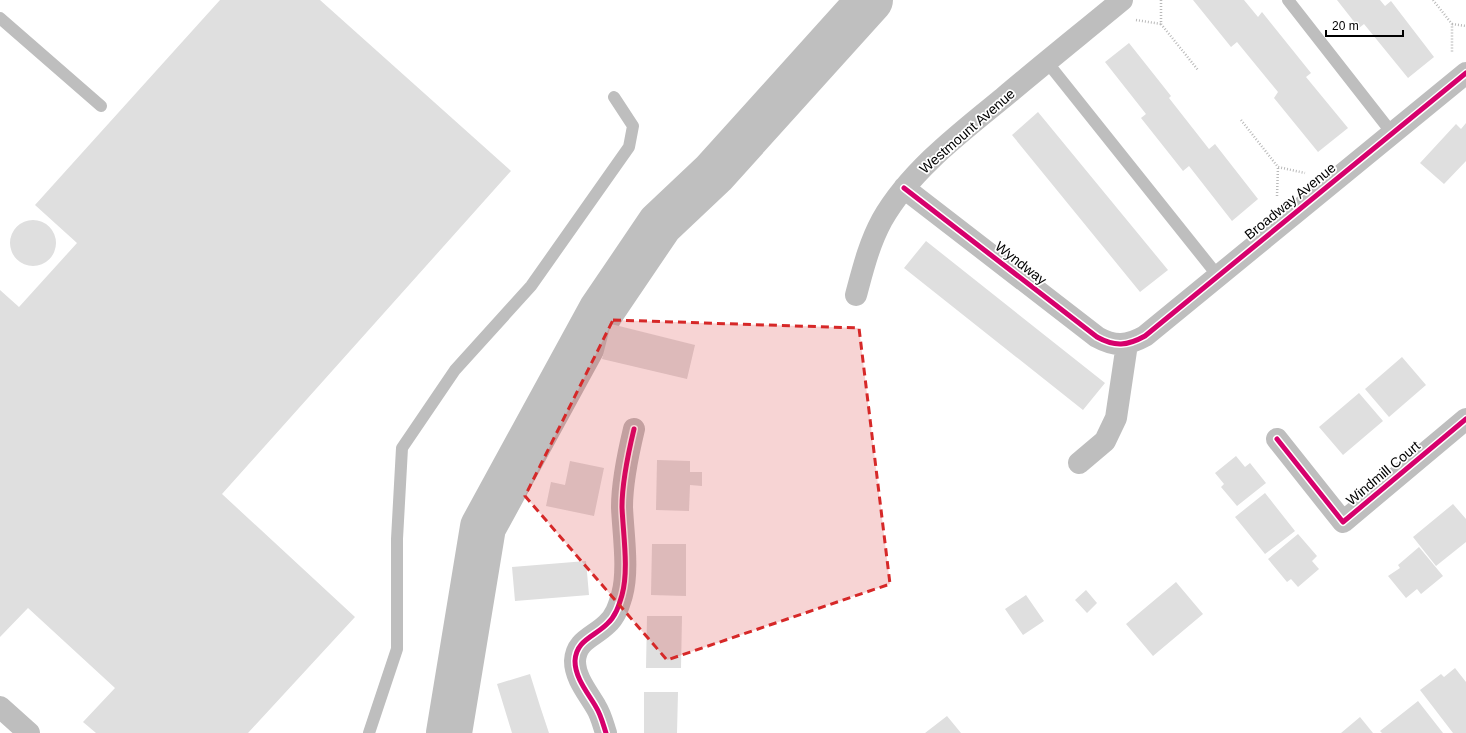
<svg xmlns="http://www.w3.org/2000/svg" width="1466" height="733" font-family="Arial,sans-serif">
<rect width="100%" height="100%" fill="#fff"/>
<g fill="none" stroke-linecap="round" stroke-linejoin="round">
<path stroke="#bfbfbf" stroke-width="46" d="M 449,733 L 483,527 L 601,311 L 660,224 L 714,173 L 870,0"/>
</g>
<path fill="#dfdfdf" d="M 220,0 L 320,0 L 511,171 L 222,494 L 355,617 L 248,733 L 96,733 L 83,722 L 115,688 L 28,608 L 0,637 L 0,290 L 19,307 L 77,243 L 35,205 Z
M 1193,0 L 1244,0 L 1258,17 L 1262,12 L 1311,73 L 1306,77 L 1348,128 L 1318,152 L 1274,98 L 1278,92 L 1237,42 L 1231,47 Z
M 1337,0 L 1380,0 L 1385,6 L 1391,1 L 1434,57 L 1408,78 L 1364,24 L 1359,28 Z
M 1129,43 L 1171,96 L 1169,98 L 1209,149 L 1215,144 L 1258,199 L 1232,221 L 1189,166 L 1183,171 L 1141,118 L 1146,114 L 1105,62 Z
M 1038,112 L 1168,270 L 1140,292 L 1012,135 Z
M 1466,123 L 1466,161 L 1444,184 L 1420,163 L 1456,124 L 1461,129 Z
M10 243a23 23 0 1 1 46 0a23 23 0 1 1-46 0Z
M 926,241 L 1105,383 L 1083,410 L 904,268 Z
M 611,324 L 695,345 L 687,379 L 602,359 Z
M 1402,357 L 1426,385 L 1389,417 L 1365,389 Z
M 1359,393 L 1383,421 L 1343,455 L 1319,427 Z
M 1236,456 L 1245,467 L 1250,463 L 1266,483 L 1237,506 L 1221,487 L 1224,484 L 1215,473 Z
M 657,460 L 690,461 L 690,472 L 702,472 L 702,486 L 690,485 L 689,511 L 656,510 Z
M 570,461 L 604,468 L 594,516 L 546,506 L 551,482 L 565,485 Z
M 1265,493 L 1295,531 L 1265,554 L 1235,517 Z
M 1453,504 L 1466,519 L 1466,542 L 1436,566 L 1413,537 Z
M 1298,534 L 1317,556 L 1312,561 L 1319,569 L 1298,587 L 1291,579 L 1287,582 L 1268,559 Z
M 652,544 L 686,544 L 686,596 L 651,595 Z
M 1419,547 L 1443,576 L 1421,594 L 1417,589 L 1406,598 L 1388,576 L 1400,568 L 1398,565 Z
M 586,561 L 589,595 L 515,601 L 512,567 Z
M 1176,582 L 1203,614 L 1153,656 L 1126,624 Z
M 1086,590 L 1097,603 L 1087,613 L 1075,600 Z
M 1026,595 L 1044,621 L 1023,635 L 1005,609 Z
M 647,616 L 682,616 L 681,668 L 646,668 Z
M 1455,668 L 1466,682 L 1466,733 L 1453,733 L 1420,690 L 1441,674 L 1444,677 Z
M 530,674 L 540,706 L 549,733 L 512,733 L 497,684 Z
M 644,692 L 678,692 L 677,733 L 644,733 Z
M 1418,701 L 1443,733 L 1382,733 L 1380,731 Z
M 947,716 L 961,733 L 925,733 Z
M 1360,717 L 1373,733 L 1341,733 Z"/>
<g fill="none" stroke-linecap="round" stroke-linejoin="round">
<path stroke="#b9b9b9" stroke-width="2.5" stroke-dasharray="1 2" stroke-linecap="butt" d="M 1161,0 L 1161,24 L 1198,70
M 1433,0 L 1452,24 L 1452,53
M 1136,20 L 1161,24
M 1452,24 L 1466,26
M 1241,120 L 1278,167 L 1305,173
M 1277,196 L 1278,167"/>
<path stroke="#bebebe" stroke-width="12" d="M 1288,0 L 1392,133
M 0,18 L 101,106
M 1047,62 L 1218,276
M 369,733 L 397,649 L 397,539 L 402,448 L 455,370 L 531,286 L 629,147 L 633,126 L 614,97"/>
<path stroke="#bebebe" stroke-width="22" d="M 904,188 L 1097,337 C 1115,347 1127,346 1145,336 L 1466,73
M 856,295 C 863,269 869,244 882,220 C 909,172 960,133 1003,98 C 1042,65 1082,33 1122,0
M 1277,439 L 1343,522 L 1466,419
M 1079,463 L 1105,441 L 1116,418 L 1127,344
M 0,707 L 29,733
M 606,733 C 603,724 601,715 596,707 C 588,693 575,678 575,661 C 576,640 594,637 607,624 C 616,616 619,605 622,595 C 629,570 623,533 622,507 C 622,481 628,454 634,429"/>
<g stroke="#fff" stroke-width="8">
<path id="cycleway" d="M 904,188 L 1097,337 C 1115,347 1127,346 1145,336 L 1466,73
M 1277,439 L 1343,522 L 1466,419
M 606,733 C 603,724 601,715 596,707 C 588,693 575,678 575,661 C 576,640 594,637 607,624 C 616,616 619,605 622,595 C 629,570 623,533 622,507 C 622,481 628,454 634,429"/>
</g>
<use href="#cycleway" stroke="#d6006c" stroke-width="5"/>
</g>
<path fill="#d62828" fill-opacity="0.2" stroke="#d62828" stroke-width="3" stroke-dasharray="8 5" stroke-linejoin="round" d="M 613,320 L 859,328 L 890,584 L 667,660 L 525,496 Z"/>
<g text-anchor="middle" stroke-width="3.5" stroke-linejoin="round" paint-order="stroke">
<g font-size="14" fill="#000" stroke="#fff">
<text transform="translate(967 131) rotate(-41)" y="5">Westmount Avenue</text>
<text transform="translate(1290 201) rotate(-39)" y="5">Broadway Avenue</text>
<text transform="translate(1021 263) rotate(38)" y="5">Wyndway</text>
<text transform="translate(1383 473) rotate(-40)" y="5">Windmill Court</text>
</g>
</g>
<path d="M1326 30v6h77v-6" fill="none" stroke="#000000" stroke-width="2"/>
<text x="1332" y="30" font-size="12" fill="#000000" stroke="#ffffff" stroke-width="3" paint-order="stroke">20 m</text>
</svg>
